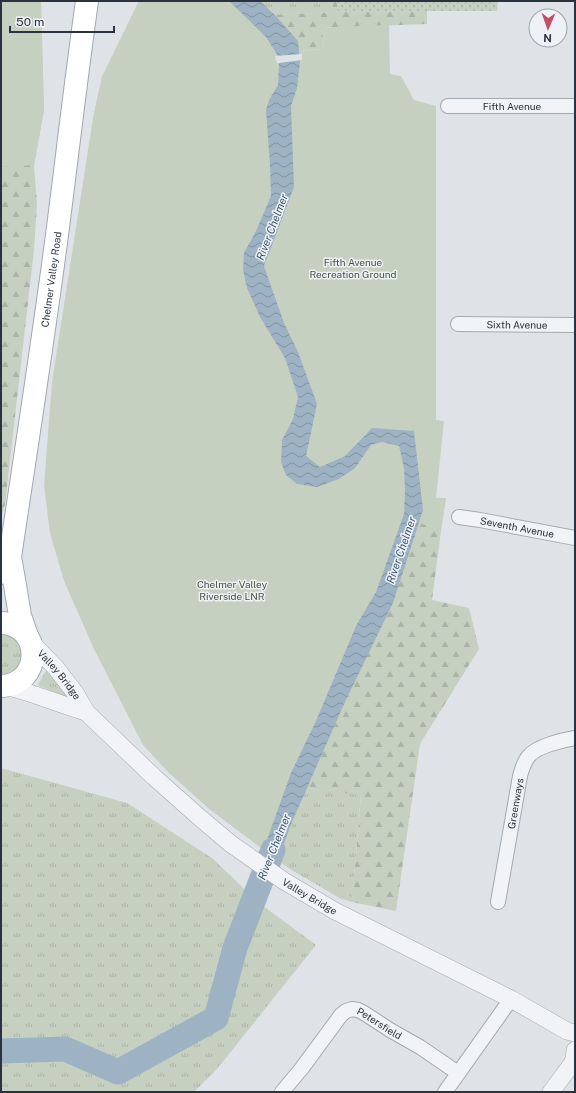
<svg xmlns="http://www.w3.org/2000/svg" width="576" height="1093" font-family="'Public Sans',sans-serif">
<defs>
<pattern id="grass-tufts" width="24" height="20" patternUnits="userSpaceOnUse"><rect width="24" height="20" fill="#c6d0c1"/><path d="M3 7l-1-3M5 7V3M7 7l1-3M15 17l-1-3M17 17v-4M19 17l1-3" fill="none" stroke="#aab3a7"/></pattern>
<pattern id="forest-firs" width="22" height="20" patternUnits="userSpaceOnUse"><rect width="22" height="20" fill="#c6d0c1"/><path d="M5 1l3.5 6h-7zM16 11l3.5 6h-7z" fill="#aab3a7"/></pattern>
<pattern id="garden-dots" width="8" height="8" patternUnits="userSpaceOnUse"><rect width="8" height="8" fill="#c6d0c1"/><path d="M2 2h.1M6 6h.1" fill="none" stroke="#aab3a7" stroke-width="1.8" stroke-linecap="round"/></pattern>
<pattern id="water-waves" width="16" height="10" patternUnits="userSpaceOnUse"><rect width="16" height="10" fill="#9db3c4"/><path d="M0 5q4-4 8 0t8 0" fill="none" stroke="#8092a0"/></pattern>
</defs>
<rect width="100%" height="100%" fill="#dfe3e7"/>
<path fill="url(#grass-tufts)" d="M 260,1 L 333,1 L 334,12 L 275,15 Z
M 1,632 L 17,639 L 23,655 L 17,670 L 1,677 Z
M 46,671 L 48,671 L 73,699 L 39,686 L 38,684 Z
M 1,768 L 127,803 L 212,858 L 259,903 L 316,945 L 217,1069 L 194,1092 L 1,1092 Z
M 306,788 L 361,794 L 352,902 L 341,899 L 290,869 L 277,860 L 292,822 Z"/>
<path fill="url(#forest-firs)" d="M 1,1 L 41,1 L 44,110 L 34,165 L 37,204 L 34,250 L 5,504 L 1,518 Z
M 139,1 L 419,522 L 441,531 L 432,600 L 469,608 L 479,649 L 420,744 L 396,911 L 352,902 L 361,795 L 306,788 L 331,731 L 168,772 L 93,118 L 102,77 Z
M 333,1 L 337,1 L 338,12 L 427,11 L 427,24 L 322,28 L 324,49 L 299,51 L 275,15 L 333,12 Z"/>
<path fill="#c6d0c1" d="M 1,1 L 41,1 L 44,110 L 34,165 L 1,167 Z
M 139,1 L 260,1 L 275,15 L 298,41 L 300,51 L 324,49 L 322,28 L 389,25 L 390,74 L 401,76 L 414,100 L 436,106 L 436,420 L 444,421 L 436,498 L 446,498 L 441,531 L 419,522 L 393,603 L 345,702 L 292,822 L 277,860 L 208,808 L 168,772 L 143,745 L 94,649 L 64,581 L 50,533 L 44,486 L 52,382 L 93,118 L 102,77 Z"/>
<path fill="url(#garden-dots)" d="M 337,1 L 498,1 L 497,11 L 427,11 L 338,12 Z"/>
<path fill="url(#water-waves)" d="M 229,1 L 260,1 L 275,15 L 298,41 L 300,61 L 297,88 L 291,106 L 294,187 L 264,266 L 284,323 L 298,352 L 317,404 L 306,456 L 320,467 L 345,456 L 372,428 L 414,431 L 423,510 L 393,603 L 345,702 L 292,822 L 268,886 L 254,876 L 291,773 L 316,721 L 356,626 L 376,592 L 404,514 L 405,491 L 404,468 L 399,446 L 382,442 L 371,445 L 355,468 L 339,479 L 317,487 L 297,484 L 286,475 L 281,462 L 282,440 L 293,419 L 298,397 L 285,358 L 260,317 L 247,288 L 243,270 L 244,253 L 256,231 L 271,196 L 270,165 L 266,110 L 269,100 L 278,85 L 279,63 L 278,56 L 266,37 Z"/>
<path fill="#dfe3e7" d="M 302,54 L 302,60 L 279,63 L 277,63 L 275,56 Z
M 262,849 L 279,861 L 270,887 L 252,875 Z"/>
<g fill="none" stroke-linecap="round" stroke-linejoin="round">
<path stroke="#9db3c4" stroke-width="25" d="M 1,1051 L 65,1049 L 118,1072 L 216,1018 L 235,948 L 273,850"/>
<g stroke="#a5aab1" stroke-width="16">
<g id="minor">
<path id="s1" d="M 448,106 L 575,106"/>
<path id="s2" d="M 458,324 L 575,325"/>
<path id="s3" d="M 459,517 L 480,520 L 575,538"/>
<path id="s4" d="M 498,902 L 520,776 C 522,769 524,761 529,756 C 537,746 563,740 575,738"/>
<path id="s5" d="M 282,1092 L 302,1068 L 341,1015 L 346,1011 L 352,1009 L 358,1010 L 364,1013 L 390,1030 L 420,1047 L 458,1073"/>
<path d="M 445,1092 L 511,999"/>
</g>
</g>
<g stroke="#a5aab1" stroke-width="18">
<g id="tertiary">
<path id="s6" d="M 29,640 L 56,668 L 76,694 L 86,712 L 154,777 L 199,817 L 231,844 L 284,881 L 335,911 L 511,999 L 567,1031 L 575,1033"/>
<path d="M 4,686 C 32,692 58,704 86,712"/>
<path d="M 551,1092 L 571,1065 L 574,1060 L 575,1050"/>
</g>
</g>
<g stroke="#9fa8b2" stroke-width="24">
<g id="primary">
<path d="M 10,557 L 15,585 L 20,616 L 27,636"/>
<path id="s7" d="M 1,573 L 10,557 C 26,450 43,342 57,235 C 67,157 76,79 87,1"/>
<path d="M 1,623 C 43,624 43,685 1,686"/>
</g>
</g>
<use href="#minor" stroke="#f1f3f6" stroke-width="14"/>
<use href="#tertiary" stroke="#f1f3f6" stroke-width="17"/>
<use href="#primary" stroke="#fff" stroke-width="22"/>
</g>
<g text-anchor="middle" stroke-width="3" stroke-linejoin="round" paint-order="stroke">
<g font-size="10" fill="#29323d" stroke="#eef1f5">
<text dy="4" stroke="none"><textPath href="#s1" startOffset="64">Fifth Avenue</textPath></text>
<text dy="4" stroke="none"><textPath href="#s7" startOffset="299">Chelmer Valley Road</textPath></text>
<text dy="4" stroke="none"><textPath href="#s2" startOffset="59">Sixth Avenue</textPath></text>
<text dy="4" stroke="none"><textPath href="#s3" startOffset="59">Seventh Avenue</textPath></text>
<text dy="4" stroke="none"><textPath href="#s6" startOffset="46">Valley Bridge</textPath></text>
<text dy="4" stroke="none"><textPath href="#s4" startOffset="100">Greenways</textPath></text>
<text dy="4" stroke="none"><textPath href="#s6" startOffset="383">Valley Bridge</textPath></text>
<text dy="4" stroke="none"><textPath href="#s5" startOffset="141">Petersfield</textPath></text>
</g>
<g font-size="10" fill="#405738" stroke="#eef1f5">
<text x="353" y="266">Fifth Avenue<tspan x="353" dy="12">Recreation Ground</tspan></text>
<text x="232" y="588">Chelmer Valley<tspan x="232" dy="12">Riverside LNR</tspan></text>
</g>
<g font-size="11" font-style="italic" fill="#37536d" stroke="#eef1f5">
<text transform="translate(272 227) rotate(-69)" y="4">River Chelmer</text>
<text transform="translate(401 550) rotate(-71)" y="4">River Chelmer</text>
<text transform="translate(274 847) rotate(-68)" y="4">River Chelmer</text>
</g>
</g>
<rect width="576" height="1093" fill="none" stroke="#29323d" stroke-width="4"/>
<g transform="translate(548 28) rotate(182)"><circle r="19" fill="#eef1f5" stroke="#9fa5ab"/>
<path d="M0-3L7 15L0 10L-7 15Z" fill="#c34d67"/>
<text y="-6" font-size="11" font-weight="bold" text-anchor="middle" fill="#29323d">N</text>
</g>
<path d="M10 26v6h104v-6" fill="none" stroke="#29323d" stroke-width="2"/>
<text x="16" y="26" font-size="12" fill="#29323d" stroke="#eef1f5" stroke-width="3" paint-order="stroke">50 m</text>
</svg>
